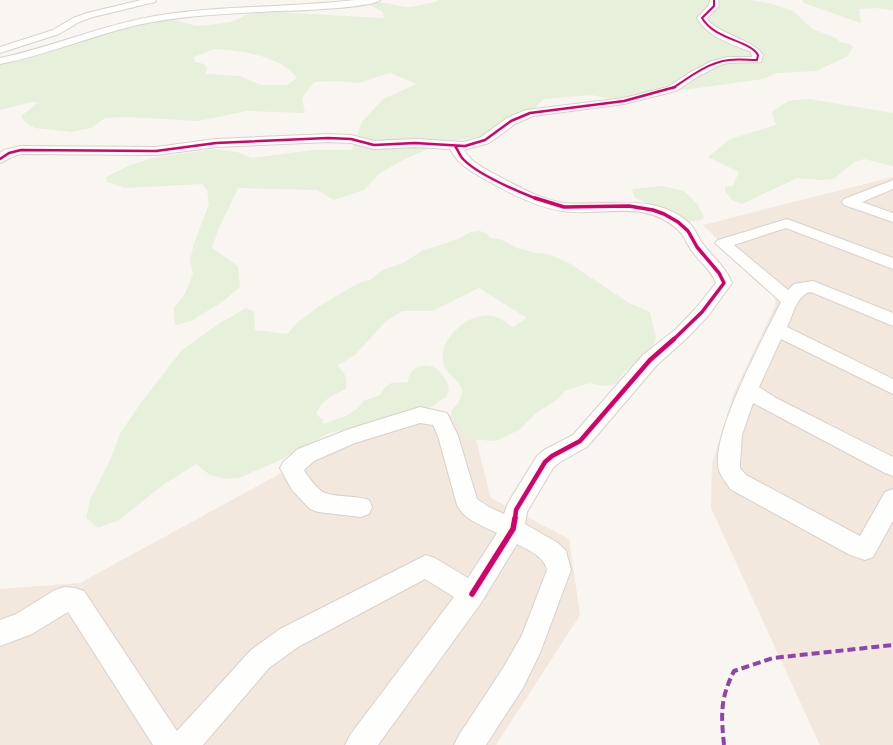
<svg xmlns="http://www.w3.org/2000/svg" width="893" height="745" font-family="'Fira Sans Condensed',sans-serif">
<rect width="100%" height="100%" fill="#f9f5f0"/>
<path fill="#f2e8de" d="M 893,177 L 893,745 L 820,745 L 711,508 L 712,463 L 734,393 L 775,306 L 776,296 L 703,225 Z
M 400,408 L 470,417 L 491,498 L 569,539 L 580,615 L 496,745 L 0,745 L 0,589 L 80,583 Z"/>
<path fill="#e7f0db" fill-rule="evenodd" d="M 438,0 L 752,0 L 772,4 L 793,11 L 812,29 L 836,38 L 840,42 L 850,44 L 853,47 L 848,56 L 816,71 L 777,73 L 763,79 L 684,90 L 654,91 L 629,97 L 612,99 L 591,95 L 544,99 L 516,125 L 509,129 L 472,138 L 446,141 L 405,159 L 380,173 L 364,190 L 334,200 L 317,190 L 238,188 C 229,208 218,227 212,248 L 238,266 L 240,287 L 222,302 L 191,321 L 175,325 L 174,308 L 185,294 L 193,274 L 190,261 L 194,243 L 209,204 L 207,190 L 202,184 L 125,188 L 107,182 L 106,177 L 128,166 L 152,158 L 215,149 L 237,152 L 252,158 L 313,150 L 352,150 L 362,122 L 383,99 L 417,84 L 390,73 L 358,83 L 336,81 L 314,82 L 302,98 L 305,113 L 247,111 L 198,121 L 129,117 L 105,118 L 91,128 L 72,132 L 35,128 L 26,123 L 21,116 L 38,103 L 32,102 L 0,110 L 0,65 L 29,58 L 118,30 L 163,20 L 175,20 L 196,26 L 208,25 L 231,22 L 246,15 L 269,11 L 282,11 L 292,13 L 384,18 L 383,12 L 370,5 C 383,0 392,5 404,7 C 414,8 426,3 436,2 ZM 214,49 C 239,50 282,56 297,78 L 287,85 L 261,85 L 240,76 L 205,74 L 207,69 L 204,64 L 195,62 L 194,57 Z
M 802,0 L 893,0 L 893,10 L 876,8 L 859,9 L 861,23 L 804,3 Z
M 809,99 L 893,113 L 893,166 L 864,159 L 854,162 L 834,179 L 822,180 L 797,178 L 742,204 L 732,200 L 725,191 L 725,187 L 733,186 L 739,172 L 708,157 L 730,139 L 776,125 L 772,112 L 788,101 Z
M 662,186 L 684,191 L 698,205 L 704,217 L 702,220 L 688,222 L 675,215 L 635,198 L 632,189 Z
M 480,231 L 487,234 L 490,238 L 500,239 L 517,248 L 536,253 L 548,254 L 569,263 L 629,303 L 650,312 L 656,338 L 653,347 L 622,374 L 616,384 L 604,386 L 589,383 L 565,391 L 557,400 L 536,413 L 519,430 L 496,441 L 468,439 L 452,417 L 451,411 C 456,406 463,398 462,390 C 459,379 445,374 443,362 C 439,338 469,312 492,316 C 499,317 507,323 513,327 L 527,318 L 479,288 L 432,311 L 403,311 L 386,321 L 356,354 L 337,366 C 346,373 347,378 346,389 C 334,394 320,401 316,414 L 323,420 L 323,424 L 346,416 L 358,408 L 363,401 L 380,395 L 384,388 L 391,383 L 408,382 C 408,366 427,361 438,370 C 444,375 447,382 449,389 L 446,397 L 426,410 L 394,419 L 329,433 L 278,461 L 239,478 L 226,479 L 210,475 L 196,464 L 163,485 L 119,520 L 98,528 L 86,518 L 90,500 L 110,460 L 121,432 L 141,403 L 181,351 L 217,325 L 246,308 L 254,312 L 255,330 L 287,334 L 297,323 L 318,307 L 355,285 L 364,281 L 370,280 L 383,270 L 403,263 L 422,251 L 458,239 L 471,232 Z"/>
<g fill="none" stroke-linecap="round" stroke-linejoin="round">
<g stroke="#d7d1cb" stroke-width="2">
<path id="minor" d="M 141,0 L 156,0 L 155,2 L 93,17 L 79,22 L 59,34 L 0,53 L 0,47 L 53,30 L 73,18 L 87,13 Z
M 355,0 L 380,0 C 373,8 291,11 276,11 C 230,14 182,15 137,25 C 91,36 47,55 0,64 L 0,58 C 53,47 102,25 155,16 C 221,5 289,8 355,0 Z
M 710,0 L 718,0 L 719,6 L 707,18 L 709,22 C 724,35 754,41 763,55 L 761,62 L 728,63 L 720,65 L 697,77 L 676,91 L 624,104 L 533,116 L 515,124 L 489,143 L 464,150 C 471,163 487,170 500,177 C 519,187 542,200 564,203 C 606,207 655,191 690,224 C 696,230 698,238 703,244 C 713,258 726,267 732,283 L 708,316 L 688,337 L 657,365 L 587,447 L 560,462 L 553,468 L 527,512 L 525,524 L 558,543 L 566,551 L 571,570 L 540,653 L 523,688 L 486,745 L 454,745 L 459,735 L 503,668 L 522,635 L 547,570 C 544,556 528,550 517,544 L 481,603 L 378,745 L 345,745 L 350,735 L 454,597 L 425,579 L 298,647 L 269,668 L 203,745 L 153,745 L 68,612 L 32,634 L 0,646 L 0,620 L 16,614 L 55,590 L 64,587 L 75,588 L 84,591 L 177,731 L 251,650 L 280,629 L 426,555 L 435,558 L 468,578 L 497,533 C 483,526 464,520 457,505 L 438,436 L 433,425 L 420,423 L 355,443 L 314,461 L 304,470 C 307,476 319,491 325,493 C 339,498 355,495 369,500 L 372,507 L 369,514 L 361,517 L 318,512 L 310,509 L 292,490 L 280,468 L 283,462 L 298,449 L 349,429 L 420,407 L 447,413 L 458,436 L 477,499 L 489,507 L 504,514 L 508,503 L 537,456 L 544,450 L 573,435 L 643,355 L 676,329 L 696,308 L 716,283 C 711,270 700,262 692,251 C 687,245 685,236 679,231 C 647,198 602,217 562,211 C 537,207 513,195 492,183 C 475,174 459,166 450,149 L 415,147 L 374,149 L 351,143 L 328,142 L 216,147 L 156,155 L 21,154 L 14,156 L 0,163 L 0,153 L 4,150 L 21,146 L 156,147 L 216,139 L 328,134 L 351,135 L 374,141 L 415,139 L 464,142 L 481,137 L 507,118 L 526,110 L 624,98 L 668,87 L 689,73 L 712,61 L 728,57 L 752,57 L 751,52 C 732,44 708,37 697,18 L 709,5 Z
M 893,180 L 893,189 L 862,202 L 893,213 L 893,222 L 844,205 L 842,202 L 844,199 Z
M 787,219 L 893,258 L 893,269 L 786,228 L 734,245 L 788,290 L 794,284 L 813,281 L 893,313 L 893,326 L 811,292 C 797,294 793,315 787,327 L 893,379 L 893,394 L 781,339 L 759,387 L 776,398 L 893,457 L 893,476 L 885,473 L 753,403 L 742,435 L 740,463 L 740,468 L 746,475 L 860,536 L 885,492 L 893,489 L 893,521 L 873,557 L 865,560 L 850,555 L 730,489 C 727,483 721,477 719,470 C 709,437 765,335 781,302 L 715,243 L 718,240 Z"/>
</g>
<use href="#minor" fill="#fefefd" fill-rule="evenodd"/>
<path stroke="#8e44ad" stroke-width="4" stroke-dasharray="8 4" stroke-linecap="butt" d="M 724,745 C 721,714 720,699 734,671 L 773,658 L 893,645"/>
<g stroke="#fffaf3" stroke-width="3.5">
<path id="cycleway-far4" d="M 673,88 C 689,77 709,62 729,60 C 738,59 748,60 757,60 L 758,55 C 749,40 715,40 702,18 L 714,6 L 714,0"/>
</g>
<g stroke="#fffaf3" stroke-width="4">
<path id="cycleway-far3" d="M 455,146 C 458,150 460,156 463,159 C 478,175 517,191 537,199
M 0,159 L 9,153 L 21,150 L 156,151 L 216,143 L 328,138 L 351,139 L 374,145 L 415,143 L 465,146 L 485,140 L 511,121 L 530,113 L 624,101 L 675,87"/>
</g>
<g stroke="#fffaf3" stroke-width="5.5">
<path id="cycleway-far2" d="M 535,198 L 564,207 L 629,206 L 653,210 L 664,214 L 678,222 L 688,231 L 697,247 L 719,273 L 724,283 L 702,312 L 673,340"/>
</g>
<g stroke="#fffaf3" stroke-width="7">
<path id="cycleway-far1" d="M 515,519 L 516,510 L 545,462 L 552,456 L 580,441 L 650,360 L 674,339"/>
</g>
<g stroke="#fffaf3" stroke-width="8">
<path id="cycleway" d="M 472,594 L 513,529 L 515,518"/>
</g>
<use href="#cycleway-far4" stroke="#d6006c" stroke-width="2"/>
<use href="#cycleway-far3" stroke="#d6006c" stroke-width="2.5"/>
<use href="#cycleway-far2" stroke="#d6006c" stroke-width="3.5"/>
<use href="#cycleway-far1" stroke="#d6006c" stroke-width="4.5"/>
<use href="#cycleway" stroke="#d6006c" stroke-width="5.5"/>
</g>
</svg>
